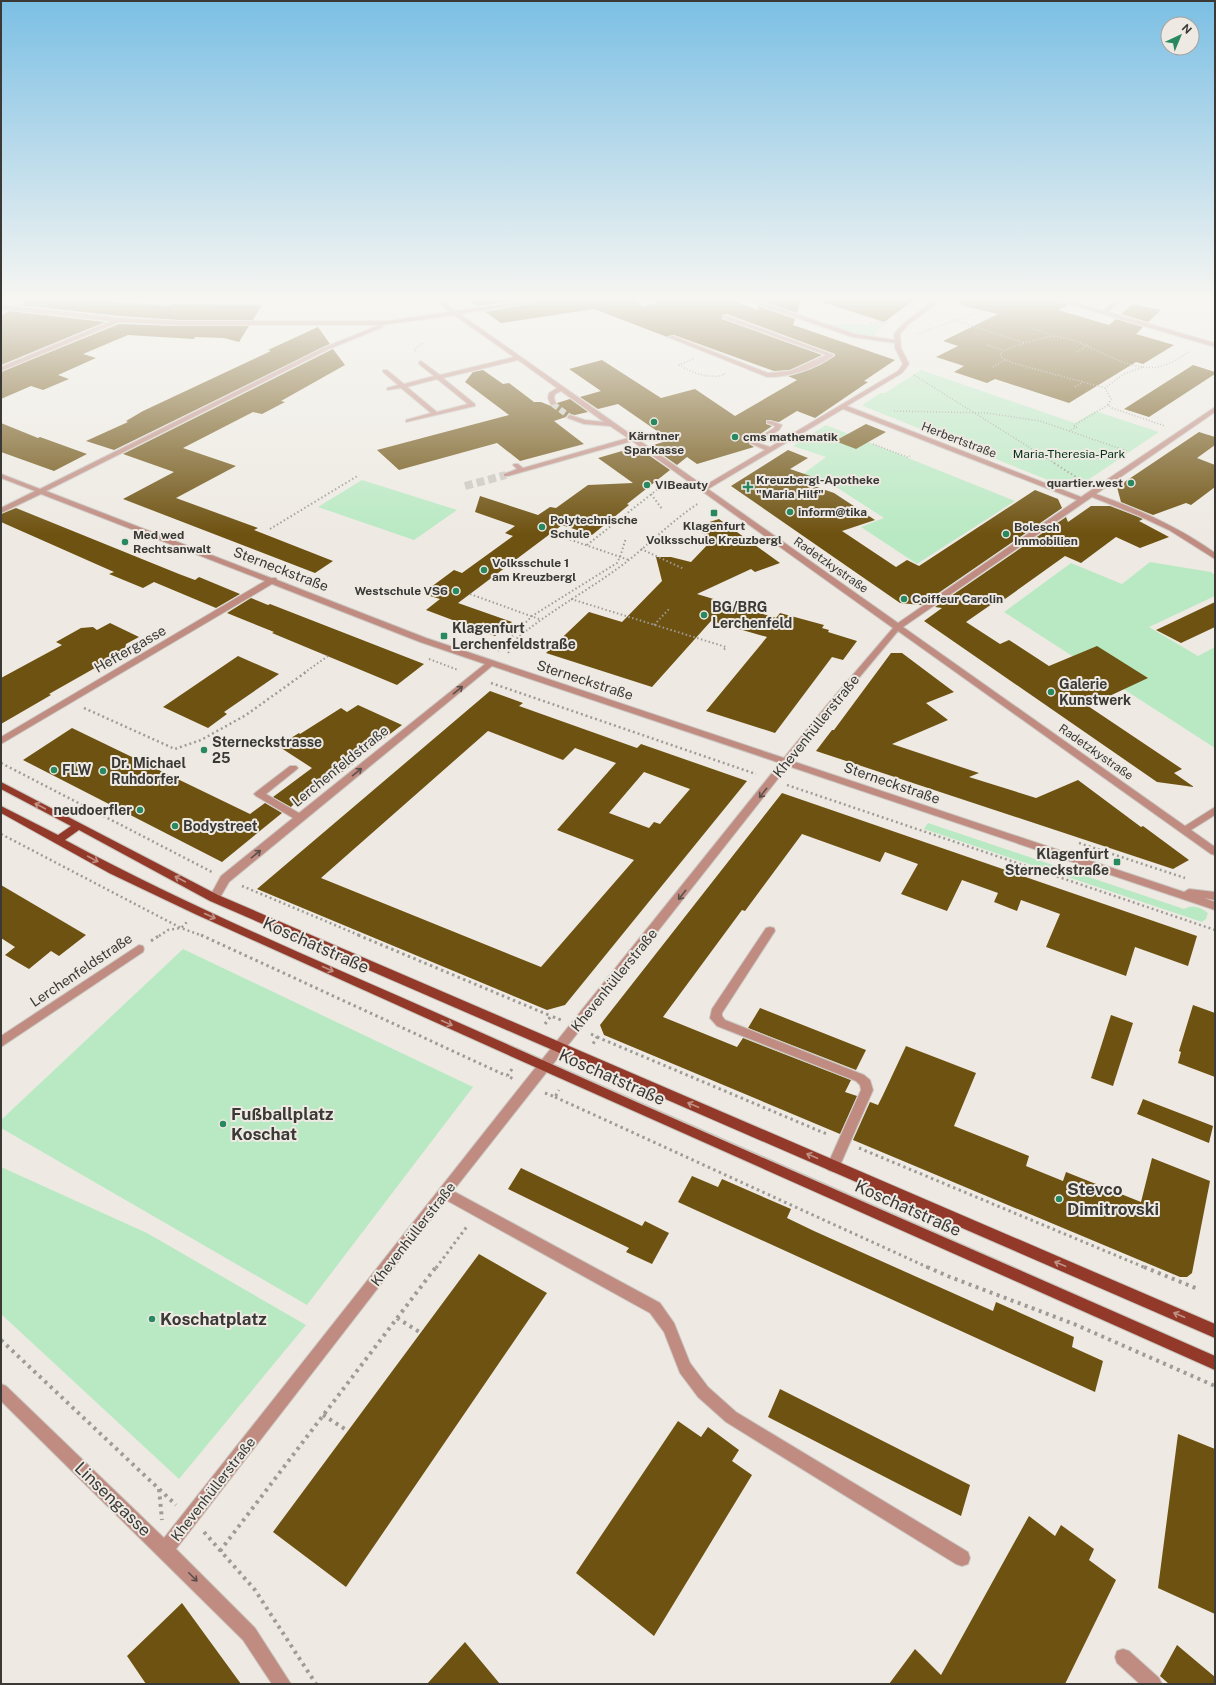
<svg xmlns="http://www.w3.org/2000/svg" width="1216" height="1685" font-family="'Public Sans',sans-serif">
<rect width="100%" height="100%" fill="#eeeae3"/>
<path fill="#b9e9c3" d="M 829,324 L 886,324 L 877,330 L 875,336 L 853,333 L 854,332 L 827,325 Z
M 921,370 L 1075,423 L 1095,411 L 1159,432 L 1079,486 L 1069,487 L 1058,484 L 863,406 L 864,404 L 880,393 L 885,393 Z
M 826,425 L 1015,501 L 917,564 L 861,527 L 884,518 L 830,483 L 803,474 L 826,457 L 793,446 Z
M 362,480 L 457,510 L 414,540 L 318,507 Z
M 1150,562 L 1211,572 L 1215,575 L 1215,596 L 1149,627 L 1198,656 L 1215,647 L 1215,748 L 1004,612 L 1071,563 L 1122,584 Z
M 928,823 L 1184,909 C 1193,904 1200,907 1208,913 L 1206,919 L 1202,922 L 924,829 Z
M 183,949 L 473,1087 L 307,1305 L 1,1128 L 1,1120 Z
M 1,1167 L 147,1233 L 306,1325 L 179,1479 L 1,1314 Z"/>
<path fill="#6e5211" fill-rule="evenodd" d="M 32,298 L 65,298 L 169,306 L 171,304 L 262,305 L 253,320 L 179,320 L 120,316 L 19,305 Z
M 465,298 L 533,298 L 477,306 Z
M 562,298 L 633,298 L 643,307 L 671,298 L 726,298 L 758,310 L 758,306 L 795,319 L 793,325 L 895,360 L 864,381 L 868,382 L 815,418 L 797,411 L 779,422 L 767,420 L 766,424 L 772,426 L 749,442 L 749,444 L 754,447 L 697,464 L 687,457 L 677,465 L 650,446 L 670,440 L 618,404 L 598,409 L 580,397 L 601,391 L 569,369 L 602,360 L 661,398 L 695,389 L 735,416 L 797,380 L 788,376 L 820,365 L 835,356 L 835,354 L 727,314 L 722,315 L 722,319 L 822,355 L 790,370 L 774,371 L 674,335 L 667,337 L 594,309 L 501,323 L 485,312 Z
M 759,298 L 801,298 L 797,313 L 759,300 Z
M 822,298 L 917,298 L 884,322 L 822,302 Z
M 961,298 L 1048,298 L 1068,305 L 1058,310 L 1109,325 L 1116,319 L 1143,327 L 1136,334 L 1174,345 L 1143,364 L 1136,362 L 1069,403 L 995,379 L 987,383 L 954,372 L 964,366 L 936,357 L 958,346 L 943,341 L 998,314 L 960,305 Z
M 1133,304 L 1161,310 L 1148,322 L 1121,314 Z
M 9,311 L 105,322 L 1,365 L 1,316 Z
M 119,324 L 179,326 L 249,326 L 239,342 L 224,338 L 195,337 L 194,339 L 128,335 L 83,354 L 96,358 L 58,375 L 69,379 L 43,390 L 31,386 L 1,399 L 1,372 Z
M 318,327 L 330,344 L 114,450 L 86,441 L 128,422 L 126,421 L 143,411 L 271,351 L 268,350 Z
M 333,349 L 345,365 L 281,401 L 285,402 L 262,414 L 253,412 L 183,448 L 236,466 L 176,498 L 258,528 L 254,530 L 333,561 L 315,573 L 123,499 L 174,472 L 123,454 Z
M 1193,365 L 1215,372 L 1215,374 L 1149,417 L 1124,409 Z
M 483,370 L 503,384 L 509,383 L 534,402 L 541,402 L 551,406 L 556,405 L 557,403 L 570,399 L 588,412 L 575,415 L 569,414 L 566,417 L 554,421 L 584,444 L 520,461 L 497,443 L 399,470 L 377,450 L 509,415 L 465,382 L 473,372 Z
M 1,423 L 38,438 L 40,437 L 87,454 L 54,471 L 1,452 Z
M 866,424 L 886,432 L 856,449 L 835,441 Z
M 1199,432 L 1215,437 L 1215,445 L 1197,458 L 1215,465 L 1215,487 L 1191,505 L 1186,503 L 1153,515 L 1121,502 L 1117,487 Z
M 640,449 L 670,470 L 627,504 L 629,505 L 592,535 L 562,525 L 458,603 L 512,622 L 495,636 L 426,610 L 440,599 L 430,596 L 434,593 L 427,590 L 454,570 L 462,573 L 513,536 L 505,533 L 515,526 L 475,512 L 480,496 L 538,515 L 550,507 L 556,508 L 588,485 L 633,483 L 598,458 L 622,451 L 625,453 Z
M 788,450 L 808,458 L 790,469 L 819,479 L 811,485 L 834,493 L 875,520 L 842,531 L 896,567 L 907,560 L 919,566 L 1035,490 L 1058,499 L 1062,508 L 921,605 L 900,603 L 731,486 Z
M 1091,506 L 1110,506 L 1136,516 L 1143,519 L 1139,521 L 1169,537 L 1140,548 L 1116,537 L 1081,563 L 1065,556 L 1005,599 L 1002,597 L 966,622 L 1000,644 L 1009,640 L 1049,666 L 1097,646 L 1148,678 L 1088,706 L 1182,769 L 1174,773 L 1194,787 L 1157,782 L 924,621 L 942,608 L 935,607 L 1066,517 L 1068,522 Z
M 16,508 L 179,574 L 195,580 L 199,577 L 240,594 L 216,608 L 154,582 L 143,588 L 109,574 L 114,572 L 1,522 L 1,514 Z
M 719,519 L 780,563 L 755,572 L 751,569 L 697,594 L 776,618 L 780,613 L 824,625 L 822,628 L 829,630 L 828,632 L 857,641 L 843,660 L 832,657 L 775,733 L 706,711 L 767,637 L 711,621 L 652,687 L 546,653 L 589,612 L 622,622 L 662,581 L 656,557 L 671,557 L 691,562 L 712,540 L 694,527 Z
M 251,598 L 268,605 L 270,604 L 424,664 L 397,685 L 272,633 L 274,632 L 227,613 Z
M 1215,602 L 1215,627 L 1181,643 L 1156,630 Z
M 110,623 L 139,637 L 126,644 L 125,651 L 49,694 L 51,695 L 1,724 L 1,678 L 62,645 L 56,642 L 81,628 L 93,627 L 97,630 Z
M 891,653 L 902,653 L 954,692 L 926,703 L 948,720 L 892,744 L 979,773 L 969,777 L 1036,798 L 1078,780 L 1141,827 L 1143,826 L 1189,860 L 1173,869 L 816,751 L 832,730 L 834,730 Z
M 238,656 L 279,674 L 224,712 L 227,714 L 208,728 L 163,707 Z
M 490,691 L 523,703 L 519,706 L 637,748 L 641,744 L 747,781 L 565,1005 L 547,1010 L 257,889 ZM 488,731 L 563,760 L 575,748 L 616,763 L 557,830 L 634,860 L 541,967 L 321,878 ZM 644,772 L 690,789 L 660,824 L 654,822 L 649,828 L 609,813 Z
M 358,705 L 402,725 L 351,763 L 353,764 L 298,805 L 295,803 L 291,807 L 273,797 L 312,768 L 278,746 L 299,733 L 300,734 L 341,708 L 347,712 Z
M 72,728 L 250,814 L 265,803 L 282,813 L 222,862 L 23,760 Z
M 782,793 L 1197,936 L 1188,966 L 1135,947 L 1126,976 L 1046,947 L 1060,914 L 1021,900 L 1017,911 L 994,902 L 998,893 L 962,880 L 947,911 L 901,894 L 918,864 L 885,852 L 880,862 L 802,834 L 745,911 L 742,910 L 663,1017 L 737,1047 L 743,1038 L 851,1080 L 845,1092 L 857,1096 L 840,1134 L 604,1035 L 600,1025 Z
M 1,885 L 86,935 L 59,956 L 51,951 L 29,969 L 5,955 L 15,947 L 1,938 Z
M 1193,1005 L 1215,1013 L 1215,1077 L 1178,1063 L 1181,1052 L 1179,1051 Z
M 760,1008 L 866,1050 L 856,1070 L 748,1028 Z
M 1111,1015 L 1133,1023 L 1113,1086 L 1091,1078 Z
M 906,1046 L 976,1073 L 954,1126 L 1029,1156 L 1026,1166 L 1063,1181 L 1066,1172 L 1141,1202 L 1152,1158 L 1210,1181 L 1192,1273 L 1187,1277 L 1180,1277 L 853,1140 L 870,1102 L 878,1105 L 883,1095 Z
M 1143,1099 L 1213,1126 L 1209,1143 L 1137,1114 Z
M 521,1168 L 642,1226 L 645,1221 L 669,1233 L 652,1264 L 626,1252 L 629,1248 L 508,1189 Z
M 692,1176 L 718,1187 L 722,1179 L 791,1209 L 787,1218 L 814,1231 L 993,1311 L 996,1302 L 1074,1337 L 1072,1347 L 1103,1361 L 1095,1392 L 678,1202 Z
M 479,1254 L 547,1293 L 346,1587 L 273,1532 Z
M 780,1389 L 970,1485 L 961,1516 L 768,1417 Z
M 678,1421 L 701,1437 L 708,1427 L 739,1450 L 732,1461 L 752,1475 L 654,1636 L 576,1573 Z
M 1178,1434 L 1215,1449 L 1215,1614 L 1158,1588 Z
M 1029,1516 L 1055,1536 L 1061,1525 L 1094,1549 L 1089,1560 L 1116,1580 L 1065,1684 L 889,1684 L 915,1649 L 941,1675 Z
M 182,1603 L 241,1684 L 146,1684 L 127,1656 Z
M 465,1642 L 500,1684 L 427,1684 Z
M 1177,1645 L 1215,1677 L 1215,1684 L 1169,1684 L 1160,1676 Z"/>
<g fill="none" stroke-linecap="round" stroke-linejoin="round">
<path stroke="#cac7c0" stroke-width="6" stroke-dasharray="6 3" stroke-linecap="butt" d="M 553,404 L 570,417"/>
<path stroke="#cac7c0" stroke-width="8" stroke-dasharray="8 4" stroke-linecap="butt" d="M 465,486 L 506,475"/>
<g stroke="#cac7c0" stroke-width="2">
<path id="minor" d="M 431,298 L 438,298 L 456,311 L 545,298 L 561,298 L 460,314 L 704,486 L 765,450 L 750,443 L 774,428 L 775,426 L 767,423 L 767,421 L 771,421 L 782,425 L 779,430 L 758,443 L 770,447 L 898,371 L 903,364 L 895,348 L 895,343 L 852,337 L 740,298 L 749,298 L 855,334 L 895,340 L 894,334 L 905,322 L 937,298 L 944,298 L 909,324 L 900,334 L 901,348 L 909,364 L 902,373 L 847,406 L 1081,497 L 1215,407 L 1215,412 L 1096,494 C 1138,509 1179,527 1215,553 L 1215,559 L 1169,530 L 1137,515 L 1092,497 L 903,627 L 1185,826 L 1215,807 L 1215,815 L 1191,830 L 1215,847 L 1215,855 L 1211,854 L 898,631 L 833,709 L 792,761 L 1184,892 L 1189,889 L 1215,892 L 1215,900 L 1204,898 L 1215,902 L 1215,910 L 788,766 L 453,1191 L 660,1303 L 674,1323 L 690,1363 L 708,1387 L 736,1412 L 968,1552 L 970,1558 L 968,1564 L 962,1566 L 956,1564 L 726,1422 L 698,1397 L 680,1373 L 664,1332 L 650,1313 L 446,1200 L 176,1549 L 255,1628 L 291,1684 L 272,1684 L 243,1640 L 1,1401 L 1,1384 L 6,1386 L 164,1538 L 524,1082 L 780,763 L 492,666 L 229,882 L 218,901 L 210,901 L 209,898 L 221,876 L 293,818 L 256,796 L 254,794 L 256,792 L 290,766 L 296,766 L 298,768 L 296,770 L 266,794 L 299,813 L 485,664 L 420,642 L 272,584 L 1,744 L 1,737 L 265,581 L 41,494 L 1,513 L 1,508 L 35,491 L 1,478 L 1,474 L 40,489 L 325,347 L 380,325 L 179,325 L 119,322 L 1,371 L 1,367 L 111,321 L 1,309 L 1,305 L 120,318 L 179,321 L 388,321 L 450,312 ZM 454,315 L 514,357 L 440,375 L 421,361 L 419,362 L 419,364 L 434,376 L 404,384 L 387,370 L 383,370 L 383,372 L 398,385 L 387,388 L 387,390 L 401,388 L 431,413 L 406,420 L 406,422 L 475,406 L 475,404 L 443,378 L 518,360 L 557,388 L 549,393 L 548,398 L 551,405 L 556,404 L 554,398 L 555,394 L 561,391 L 604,422 L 585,420 L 570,415 L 568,416 L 568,418 L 584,424 L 610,426 L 628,438 L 523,468 L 518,464 L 514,464 L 513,465 L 517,469 L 504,474 L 504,476 L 508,476 L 632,441 L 893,628 L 827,705 L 784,758 L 426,638 L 277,580 L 276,578 L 271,578 L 46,491 L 329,349 L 383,327 L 382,325 ZM 437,379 L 468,404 L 437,412 L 407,387 ZM 843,409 L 1077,500 L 898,623 L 708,489 Z
M 1049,298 L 1059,298 L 1103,311 L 1117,298 L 1123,298 L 1108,312 L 1215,343 L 1215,347 Z
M 723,316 L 727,316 L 834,355 C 818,368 788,378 767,377 L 668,337 L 673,336 L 768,373 L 790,371 L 826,355 L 723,318 Z
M 770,927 L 774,928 L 775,931 L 722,1013 L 722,1016 L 725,1020 L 864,1075 L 870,1080 L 873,1090 L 838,1170 L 833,1172 L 828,1170 L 827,1166 L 861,1090 L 860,1085 L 856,1081 L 717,1026 L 710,1018 L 712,1009 L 766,928 Z
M 139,945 L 143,946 L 144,949 L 143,952 L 1,1047 L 1,1036 Z
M 1123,1649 L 1129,1651 L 1159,1678 L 1162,1684 L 1140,1684 L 1117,1663 L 1115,1657 L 1117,1651 Z"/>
</g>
<g stroke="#cac7c0" stroke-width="2">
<path id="major" d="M 1,782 L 218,895 L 1215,1324 L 1215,1338 L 210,901 L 79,830 L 65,840 C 197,911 336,968 473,1029 C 720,1140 968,1247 1215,1356 L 1215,1370 L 517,1059 L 195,914 L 109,873 L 1,813 L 1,806 L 58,835 L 71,826 L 1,789 Z"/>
</g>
<path stroke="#9f9c97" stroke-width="1.5" stroke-dasharray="1 2" stroke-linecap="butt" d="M 954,320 L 1025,343
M 871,323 L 888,323
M 1033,329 L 1052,335
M 917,334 L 1018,298
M 1054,336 C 1087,340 1111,363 1143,367 L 1124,374 L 1105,388 L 1013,363 L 1002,358 L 1000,354 C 1006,347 1044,337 1054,336 Z
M 987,345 L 1003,350
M 416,351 L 414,349 L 423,343
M 1077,352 L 1088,345
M 693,359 L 679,365 C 693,373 707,379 724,375 L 725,372
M 993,367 L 1005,360
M 1143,367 C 1162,370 1175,361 1190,351
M 914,375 L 1056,464
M 1075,387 L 1083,382
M 1105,388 L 1111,399 L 1108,405 L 1112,408 L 1165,426
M 1108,405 L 1073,426 L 1077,427 L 1069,431 L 1127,451
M 894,411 L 987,413 L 1040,421 L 1069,431
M 873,444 L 907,457 L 910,456"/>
<path stroke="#9f9c97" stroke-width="2" stroke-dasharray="1.5 2.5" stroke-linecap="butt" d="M 1054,463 L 1084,482
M 651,494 L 662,509
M 270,529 L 359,475
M 551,533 L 629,560
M 587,545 L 668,481
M 641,549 L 684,569
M 470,594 L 539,619
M 571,599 L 726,647 L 723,651
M 654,625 L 670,608
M 498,651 L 532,616 L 617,563 L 620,557 L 626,538
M 509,653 L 506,649 L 507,647 C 542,615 583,594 621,566 C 648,546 671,521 699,503
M 429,659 L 458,670
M 304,673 L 328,656"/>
<path stroke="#9f9c97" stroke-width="2.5" stroke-dasharray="2 3" stroke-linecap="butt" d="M 491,683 L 756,774
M 84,708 L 175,749 L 201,740 L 246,715 L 306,672
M 1,763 L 212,872
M 787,785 L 1215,930
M 1,834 L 181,928 L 203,936
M 1079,843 L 1185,878
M 242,886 L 361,936
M 159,936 L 168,930 L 181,928 L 187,922"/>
<path stroke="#9f9c97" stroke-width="3" stroke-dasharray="2.5 3.5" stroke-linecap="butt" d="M 201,935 L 507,1076
M 358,935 L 551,1016
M 151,941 L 160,935
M 545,1024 L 551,1016 L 561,1020
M 591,1034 L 597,1037 L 593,1044
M 597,1037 L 829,1135
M 512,1069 L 507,1076 L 514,1079
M 545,1093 L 555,1097 L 559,1090
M 555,1097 L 929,1268
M 859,1148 L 1146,1268
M 436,1268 L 468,1225"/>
<path stroke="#9f9c97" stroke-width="4" stroke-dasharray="3 4.5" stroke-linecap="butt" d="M 927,1267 L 950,1277 L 1074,1324 L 1215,1386
M 1144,1267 L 1198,1289
M 397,1318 L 421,1333
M 1,1340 L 176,1505
M 323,1415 L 348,1431
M 159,1489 L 162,1520
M 204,1532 L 255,1590 L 316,1684
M 220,1551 L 436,1267"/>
<use href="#minor" fill="#c08c82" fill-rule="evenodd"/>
<use href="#major" fill="#93392a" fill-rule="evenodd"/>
</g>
<defs><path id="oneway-shaft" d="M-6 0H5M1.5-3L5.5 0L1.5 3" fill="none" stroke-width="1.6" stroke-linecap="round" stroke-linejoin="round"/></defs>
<g stroke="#5c4e49">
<use href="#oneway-shaft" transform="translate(458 690) rotate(-39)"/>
<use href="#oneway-shaft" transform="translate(357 772) rotate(-39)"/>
<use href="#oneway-shaft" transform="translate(763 793) rotate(128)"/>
<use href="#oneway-shaft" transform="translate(256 854) rotate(-39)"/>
<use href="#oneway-shaft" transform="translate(682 895) rotate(128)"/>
<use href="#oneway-shaft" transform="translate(193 1577) rotate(45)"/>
</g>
<g stroke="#c09286">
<use href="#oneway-shaft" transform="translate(40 806) rotate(-152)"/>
<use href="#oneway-shaft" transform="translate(93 859) rotate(28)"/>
<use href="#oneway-shaft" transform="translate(180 879) rotate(-152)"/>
<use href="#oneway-shaft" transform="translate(210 916) rotate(24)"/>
<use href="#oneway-shaft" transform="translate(328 969) rotate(24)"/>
<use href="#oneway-shaft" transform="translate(447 1023) rotate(24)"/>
<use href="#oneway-shaft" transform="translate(693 1105) rotate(-157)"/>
<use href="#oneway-shaft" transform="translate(812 1156) rotate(-157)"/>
<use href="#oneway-shaft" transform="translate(1060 1264) rotate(-157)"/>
<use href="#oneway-shaft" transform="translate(1179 1315) rotate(-157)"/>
</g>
<linearGradient id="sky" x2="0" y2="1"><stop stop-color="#7bbfe4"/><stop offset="0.56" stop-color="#f7f6f2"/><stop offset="1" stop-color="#f7f6f2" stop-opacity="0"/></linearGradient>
<rect width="1216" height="534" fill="url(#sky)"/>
<g fill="#288860" stroke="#eeeae3" stroke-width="1.5">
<circle cx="654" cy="422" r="4"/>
<circle cx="735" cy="437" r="4"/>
<circle cx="1131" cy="483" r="4"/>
<circle cx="647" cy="485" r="4"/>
<path d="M746 481h4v4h4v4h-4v4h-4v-4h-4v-4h4z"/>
<circle cx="790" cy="512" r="4"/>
<rect x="710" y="509" width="8" height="8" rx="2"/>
<circle cx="542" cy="527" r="4"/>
<circle cx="1006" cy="534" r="4"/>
<circle cx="125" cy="542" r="4"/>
<circle cx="484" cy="570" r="4"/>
<circle cx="456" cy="591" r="4"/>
<circle cx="904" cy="599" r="4"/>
<circle cx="704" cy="615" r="4"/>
<rect x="440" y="632" width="8" height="8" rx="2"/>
<circle cx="1051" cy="692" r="4"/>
<circle cx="204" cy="750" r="4"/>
<circle cx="54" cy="770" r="4"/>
<circle cx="103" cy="771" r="4"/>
<circle cx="140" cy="810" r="4"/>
<circle cx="175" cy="826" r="4"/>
<rect x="1113" y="858" width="8" height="8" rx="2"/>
<circle cx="223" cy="1124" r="4"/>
<circle cx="1059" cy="1199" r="4"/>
<circle cx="152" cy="1319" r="4"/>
</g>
<g text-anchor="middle" stroke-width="4" stroke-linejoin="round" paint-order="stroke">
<g font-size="12" font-weight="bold" fill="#3a3936" stroke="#eeeae3" text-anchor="start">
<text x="654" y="440" text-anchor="middle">Kärntner<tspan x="654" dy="14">Sparkasse</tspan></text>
<text x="743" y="441">cms mathematik</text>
<text x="756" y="484">Kreuzbergl-Apotheke<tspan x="756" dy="14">"Maria Hilf"</tspan></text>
<text x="1123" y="487" text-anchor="end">quartier.west</text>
<text x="655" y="489">VIBeauty</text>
<text x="798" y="516">inform@tika</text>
<text x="550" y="524">Polytechnische<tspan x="550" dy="14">Schule</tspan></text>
<text x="714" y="530" text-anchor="middle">Klagenfurt<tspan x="714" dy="14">Volksschule Kreuzbergl</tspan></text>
<text x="1014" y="531">Bolesch<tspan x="1014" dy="14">Immobilien</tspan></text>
<text x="133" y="539">Med wed<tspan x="133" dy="14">Rechtsanwalt</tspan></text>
<text x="492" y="567">Volksschule 1<tspan x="492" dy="14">am Kreuzbergl</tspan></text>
<text x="448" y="595" text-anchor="end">Westschule VS6</text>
<text x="912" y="603">Coiffeur Carolin</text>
</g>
<g font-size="12" fill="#3a3936" stroke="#eeeae3">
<text transform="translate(959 440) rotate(21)" y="4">Herbertstraße</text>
<text transform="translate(831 565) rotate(35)" y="4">Radetzkystraße</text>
<text transform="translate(1096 752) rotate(35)" y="4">Radetzkystraße</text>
</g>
<g font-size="12" fill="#053216" stroke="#eeeae3">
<text x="1069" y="458">Maria-Theresia-Park</text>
</g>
<g font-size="14" fill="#3a3936" stroke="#eeeae3">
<text transform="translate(281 569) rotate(21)" y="5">Sterneckstraße</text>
<text transform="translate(130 649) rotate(-30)" y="5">Heftergasse</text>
<text transform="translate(585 680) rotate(18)" y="5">Sterneckstraße</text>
<text transform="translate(816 726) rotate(-51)" y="5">Khevenhüllerstraße</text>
<text transform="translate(340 766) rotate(-39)" y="5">Lerchenfeldstraße</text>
<text transform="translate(892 783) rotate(19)" y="5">Sterneckstraße</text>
<text transform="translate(81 970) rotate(-34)" y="5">Lerchenfeldstraße</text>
<text transform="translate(614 980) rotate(-51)" y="5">Khevenhüllerstraße</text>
<text transform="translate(413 1234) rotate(-52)" y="5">Khevenhüllerstraße</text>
<text transform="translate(213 1489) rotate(-52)" y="5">Khevenhüllerstraße</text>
</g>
<g font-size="14" font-weight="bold" fill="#3a3936" stroke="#eeeae3" text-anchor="start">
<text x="712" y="612">BG/BRG<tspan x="712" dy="16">Lerchenfeld</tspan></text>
<text x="452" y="633">Klagenfurt<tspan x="452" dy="16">Lerchenfeldstraße</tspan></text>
<text x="1059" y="689">Galerie<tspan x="1059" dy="16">Kunstwerk</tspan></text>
<text x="212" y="747">Sterneckstrasse<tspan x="212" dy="16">25</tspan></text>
<text x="111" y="768">Dr. Michael<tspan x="111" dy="16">Ruhdorfer</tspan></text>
<text x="62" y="775">FLW</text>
<text x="132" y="815" text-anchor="end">neudoerfler</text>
<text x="183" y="831">Bodystreet</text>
<text x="1109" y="859" text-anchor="end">Klagenfurt<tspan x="1109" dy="16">Sterneckstraße</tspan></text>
</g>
<g font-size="17" fill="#3a3936" stroke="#eeeae3">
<text transform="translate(316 945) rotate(24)" y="6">Koschatstraße</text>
<text transform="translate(612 1077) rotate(24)" y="6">Koschatstraße</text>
<text transform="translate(908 1208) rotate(24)" y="6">Koschatstraße</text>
<text transform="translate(113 1499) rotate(44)" y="6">Linsengasse</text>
</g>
<g font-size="17" font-weight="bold" fill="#3a3936" stroke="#eeeae3" text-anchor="start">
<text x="231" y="1120">Fußballplatz<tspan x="231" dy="20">Koschat</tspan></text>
<text x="1067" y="1195">Stevco<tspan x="1067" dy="20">Dimitrovski</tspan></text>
<text x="160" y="1325">Koschatplatz</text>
</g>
</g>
<rect width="1216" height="1685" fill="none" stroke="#3a3936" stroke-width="4"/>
<g transform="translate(1180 36) rotate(44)"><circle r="19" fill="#eeeae3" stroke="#a6a39e"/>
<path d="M0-3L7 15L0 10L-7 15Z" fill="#288860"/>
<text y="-6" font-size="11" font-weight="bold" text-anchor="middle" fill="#3a3936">N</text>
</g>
</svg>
